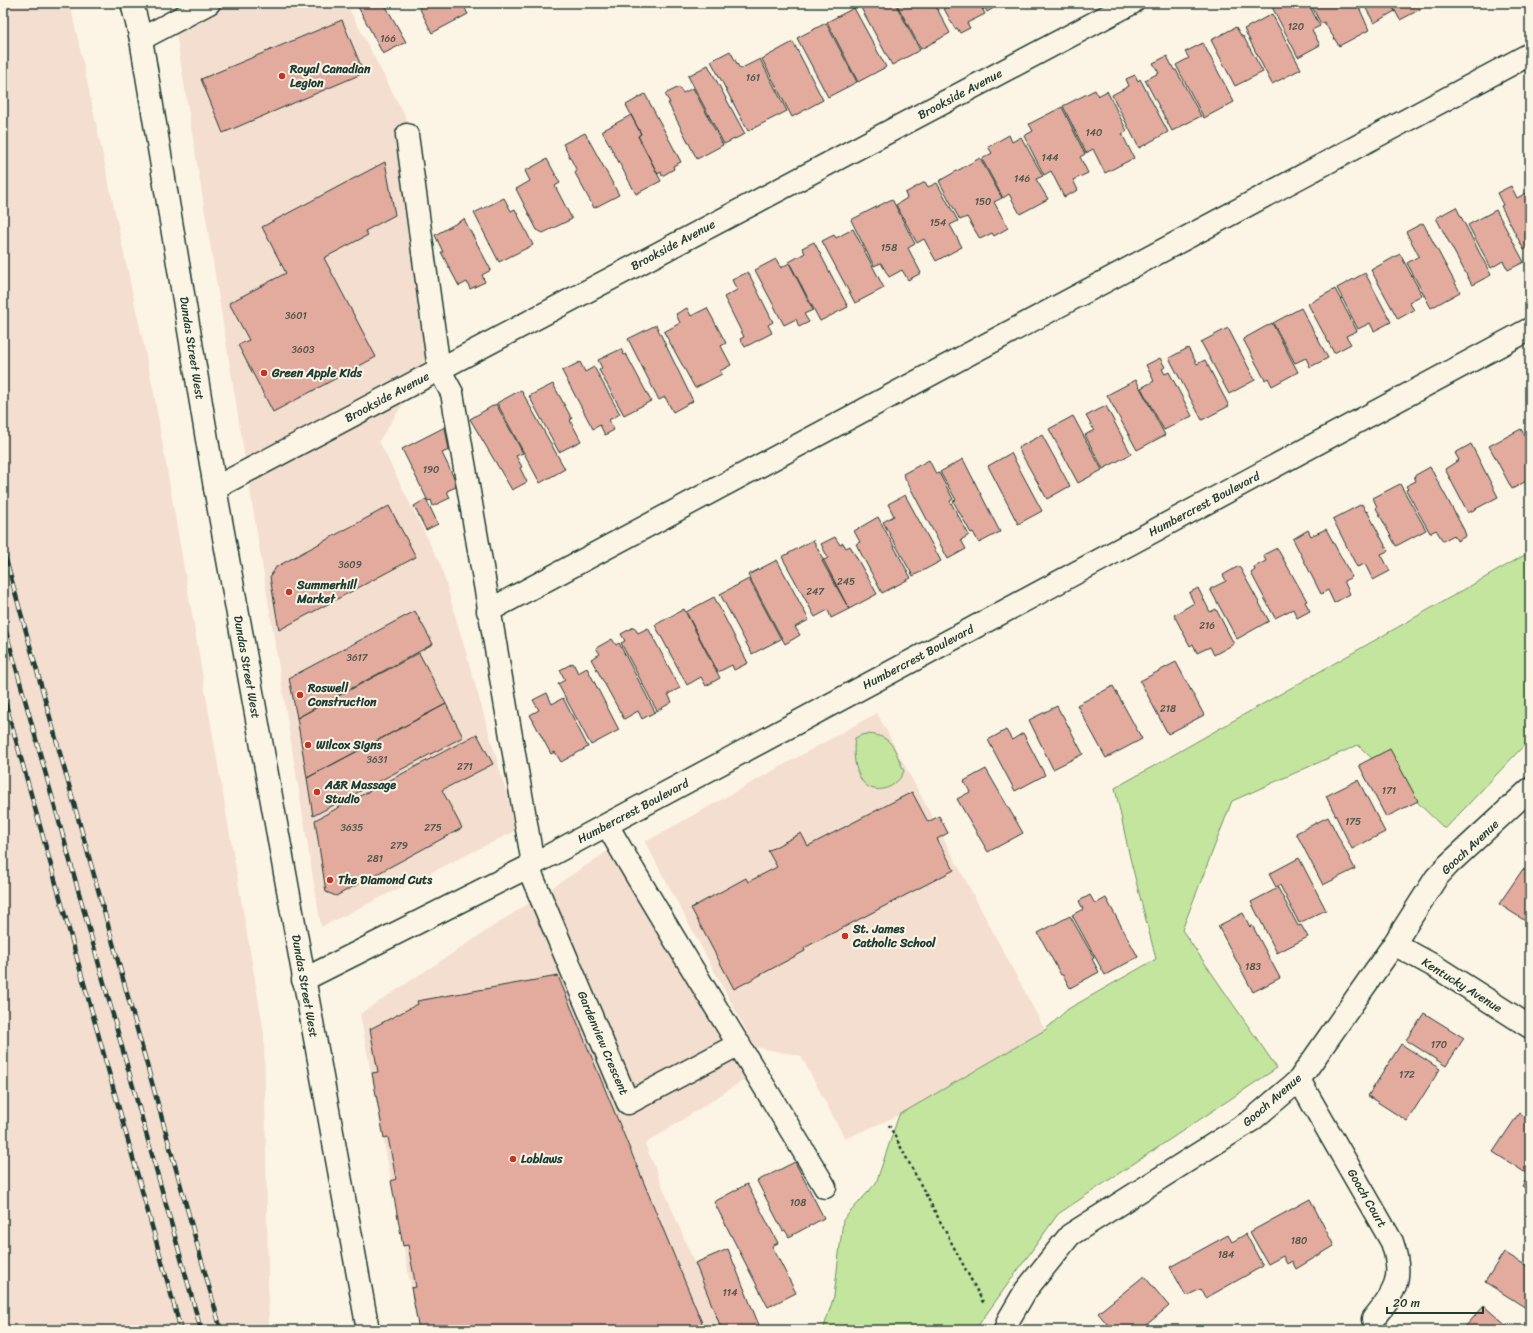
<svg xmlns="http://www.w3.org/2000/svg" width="1533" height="1333" font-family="Sriracha,sans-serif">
<rect width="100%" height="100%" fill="#fcf5e5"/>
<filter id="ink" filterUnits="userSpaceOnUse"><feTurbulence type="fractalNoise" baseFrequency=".025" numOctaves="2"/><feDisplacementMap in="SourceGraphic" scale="8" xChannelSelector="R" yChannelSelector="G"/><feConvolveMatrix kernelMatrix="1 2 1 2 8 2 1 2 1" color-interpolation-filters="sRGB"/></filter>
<g filter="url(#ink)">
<path fill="#f4ded0" d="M 3,3 L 70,3 L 153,388 L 264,1032 L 269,1330 L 3,1330 Z
M 171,3 L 346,3 L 420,145 L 406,151 L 441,345 L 379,441 L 441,566 L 517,830 L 321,927 Z
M 877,713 L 1045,1030 L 899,1115 L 845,1139 L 801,1056 L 755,1047 L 645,842 Z
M 614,847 L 750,1076 L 645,1144 L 722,1330 L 419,1330 L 360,1014 Z"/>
<path fill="#c4e59e" stroke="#729169" d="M 1530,552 L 1530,739 L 1445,829 L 1358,745 L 1232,801 L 1182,930 L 1277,1068 L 1058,1214 L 975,1330 L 823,1330 L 834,1296 L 843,1220 L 876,1183 L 899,1115 L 1045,1030 L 1068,1009 L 1156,959 L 1130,858 L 1115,788 Z
M 868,734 C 894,736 894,750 904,771 C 898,787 875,798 862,781 C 854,769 853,752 855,738 L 861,735 Z"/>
<path fill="#e3aa9e" stroke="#1f3d34" d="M 356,3 L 384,3 L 406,42 L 383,54 Z
M 417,3 L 462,3 L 468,14 L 432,33 Z
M 866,3 L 895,3 L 920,50 L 892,65 L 860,6 Z
M 896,3 L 934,3 L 950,33 L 921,49 Z
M 941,3 L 979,3 L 985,14 L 967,23 L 970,28 L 960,33 L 957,28 L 955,29 Z
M 979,3 L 1000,3 L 1000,4 L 987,12 L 985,8 L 983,10 Z
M 1270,3 L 1308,3 L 1320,26 L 1312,30 L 1320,45 L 1298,57 Z
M 1310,3 L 1361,3 L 1358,5 L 1369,30 L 1339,46 L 1324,22 L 1321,24 Z
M 1363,3 L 1390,3 L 1395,11 L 1374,23 Z
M 1391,3 L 1429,3 L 1430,4 L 1400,20 Z
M 854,8 L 886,67 L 858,82 L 827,22 Z
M 1272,14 L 1301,69 L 1272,84 L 1244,29 Z
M 342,20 L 364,73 L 223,133 L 201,79 Z
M 826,23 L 857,82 L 828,97 L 797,38 Z
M 1236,27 L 1242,37 L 1243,36 L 1263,72 L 1235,86 L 1211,40 Z
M 793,42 L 823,100 L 792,117 L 762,59 Z
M 1203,43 L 1234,102 L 1204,118 L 1176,65 L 1189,58 L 1185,52 Z
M 730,51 L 740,69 L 760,59 L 787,111 L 748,131 L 711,61 Z
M 1167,56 L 1174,70 L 1176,70 L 1201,116 L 1172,131 L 1145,80 L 1159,73 L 1153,63 Z
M 708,65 L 745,134 L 724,144 L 688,76 Z
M 1135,75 L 1138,81 L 1140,79 L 1168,132 L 1139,148 L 1112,95 L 1129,86 L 1126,79 Z
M 679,87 L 683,93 L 693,88 L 723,145 L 697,159 L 668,103 L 670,103 L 665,94 Z
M 1095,90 L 1098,96 L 1107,91 L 1127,131 L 1122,134 L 1134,158 L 1105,173 L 1093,149 L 1086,153 L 1063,106 Z
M 645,94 L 681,162 L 673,166 L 674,169 L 662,176 L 661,172 L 658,174 L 638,136 L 641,134 L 626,105 Z
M 1062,107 L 1085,154 L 1080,157 L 1088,173 L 1073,180 L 1078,190 L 1064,197 L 1051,171 L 1044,175 L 1024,136 L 1033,131 L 1029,124 Z
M 631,115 L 641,134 L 638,136 L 661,181 L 636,194 L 602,131 Z
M 585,133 L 619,195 L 594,208 L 575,173 L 577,171 L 563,144 Z
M 1009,135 L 1012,142 L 1021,137 L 1043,176 L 1036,179 L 1048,199 L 1020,214 L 1009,194 L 1003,198 L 982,159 L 992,153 L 988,147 Z
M 980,158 L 1002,198 L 994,202 L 1008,228 L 994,236 L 992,233 L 980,239 L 967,217 L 960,220 L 939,181 Z
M 547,159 L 560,183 L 555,186 L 572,219 L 543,233 L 537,230 L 516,189 L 530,181 L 525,171 Z
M 385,162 L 395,215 L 365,231 L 368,235 L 324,258 L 376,357 L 273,412 L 238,345 L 249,340 L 229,303 L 286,273 L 262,227 Z
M 925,182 L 928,187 L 937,183 L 958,221 L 950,225 L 962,247 L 936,261 L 924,239 L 917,243 L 896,205 L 907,198 L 905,193 Z
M 1511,186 L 1517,198 L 1530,191 L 1530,246 L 1524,250 L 1501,206 L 1503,205 L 1497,193 Z
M 504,198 L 511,211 L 515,209 L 533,245 L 499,262 L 474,213 Z
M 892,199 L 915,244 L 908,248 L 921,273 L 908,280 L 902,270 L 889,277 L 881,263 L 874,266 L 851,220 Z
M 1456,207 L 1491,275 L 1472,285 L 1436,218 Z
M 1496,210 L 1524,262 L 1508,270 L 1503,261 L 1491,268 L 1468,225 Z
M 464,219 L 491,270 L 482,275 L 485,282 L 470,289 L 467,282 L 459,286 L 441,252 L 443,252 L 435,235 Z
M 1423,223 L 1460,292 L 1431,308 L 1407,263 L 1419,256 L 1406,232 Z
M 853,229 L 884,288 L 855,303 L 822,241 L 834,235 L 836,238 Z
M 814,242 L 848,307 L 820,321 L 789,262 L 805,253 L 802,248 Z
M 1400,254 L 1422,295 L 1409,302 L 1414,310 L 1398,319 L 1371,270 Z
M 776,259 L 781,268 L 789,263 L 813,310 L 804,314 L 809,322 L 799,327 L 796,319 L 784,325 L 755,270 Z
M 748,272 L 773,322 L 768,325 L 772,333 L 745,347 L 740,339 L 744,337 L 724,297 L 737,290 L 732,280 Z
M 1365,273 L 1391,322 L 1374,331 L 1370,323 L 1358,329 L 1337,288 Z
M 1335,289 L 1357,331 L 1346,336 L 1351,344 L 1334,353 L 1308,304 Z
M 687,308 L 691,316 L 707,308 L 726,343 L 721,346 L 731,365 L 720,371 L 722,374 L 695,388 L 664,332 L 680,323 L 676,314 Z
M 1301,308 L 1328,358 L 1310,367 L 1306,358 L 1295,363 L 1273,323 Z
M 1272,323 L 1298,372 L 1272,386 L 1268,378 L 1265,380 L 1243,339 Z
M 656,325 L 693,401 L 673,412 L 665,397 L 659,400 L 628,339 Z
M 1228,328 L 1255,380 L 1229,394 L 1201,342 Z
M 1188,348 L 1197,364 L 1205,360 L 1229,406 L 1202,420 L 1169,358 Z
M 621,349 L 624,355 L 626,354 L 651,401 L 624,415 L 599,370 L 602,368 L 598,360 Z
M 1160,358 L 1165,367 L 1162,369 L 1165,374 L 1169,372 L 1192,416 L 1164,430 L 1141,388 L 1154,381 L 1146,365 Z
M 580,362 L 585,372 L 594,367 L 620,414 L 609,420 L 614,430 L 605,435 L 600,425 L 593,429 L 562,371 Z
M 1136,380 L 1165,435 L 1137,450 L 1107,395 Z
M 553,384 L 572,419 L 570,420 L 581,441 L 559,452 L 529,396 Z
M 521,390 L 565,469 L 540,483 L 497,403 Z
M 496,404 L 523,453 L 516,456 L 522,467 L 520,468 L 527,482 L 512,490 L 470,419 Z
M 1106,406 L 1131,454 L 1103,469 L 1085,435 L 1094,430 L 1086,416 Z
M 1073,416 L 1102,470 L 1078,483 L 1049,429 Z
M 445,427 L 449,450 L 442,453 L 458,486 L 447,491 L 450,498 L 433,506 L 431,500 L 428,501 L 402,449 Z
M 1521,429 L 1530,446 L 1530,479 L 1512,489 L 1489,446 Z
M 1042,435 L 1070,486 L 1047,499 L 1018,448 Z
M 1471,444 L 1498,497 L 1468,513 L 1445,469 L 1459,460 L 1455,453 Z
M 1011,453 L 1042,511 L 1018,524 L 988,466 Z
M 963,459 L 1000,532 L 979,543 L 973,532 L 971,533 L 953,501 L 956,500 L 940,472 Z
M 929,460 L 936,474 L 939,473 L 953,499 L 950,501 L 969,535 L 961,540 L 966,549 L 948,559 L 903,474 Z
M 1430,467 L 1464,530 L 1466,536 L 1457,541 L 1454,535 L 1443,541 L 1436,530 L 1430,533 L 1406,490 L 1408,489 L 1406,486 L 1416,481 L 1414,476 Z
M 1400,484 L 1426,530 L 1396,546 L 1376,508 L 1377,507 L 1373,498 Z
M 905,495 L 941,561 L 913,576 L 883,522 L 894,516 L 888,504 Z
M 426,499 L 438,524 L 426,530 L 414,506 Z
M 1362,504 L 1366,512 L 1367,511 L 1388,551 L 1381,554 L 1390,571 L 1373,580 L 1365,564 L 1357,567 L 1333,519 Z
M 389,506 L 416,557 L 279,630 L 270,577 L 276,567 Z
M 878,517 L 911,578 L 882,593 L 856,544 L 860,542 L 854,531 Z
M 1326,529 L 1352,577 L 1344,581 L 1350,594 L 1334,603 L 1328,590 L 1321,594 L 1293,539 L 1308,530 L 1311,536 Z
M 835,537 L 840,545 L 843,543 L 846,548 L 850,546 L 877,594 L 849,609 L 822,561 L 828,558 L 821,544 Z
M 813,540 L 849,609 L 831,618 L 828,610 L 815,617 L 782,557 Z
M 1277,548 L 1307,601 L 1305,602 L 1310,611 L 1297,618 L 1293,609 L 1275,618 L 1251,573 L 1255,570 L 1254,567 L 1266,561 L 1263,555 Z
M 777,560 L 809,620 L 795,627 L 800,635 L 785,644 L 748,575 Z
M 1239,566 L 1269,621 L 1237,639 L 1210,589 L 1226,581 L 1223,575 Z
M 749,579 L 781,639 L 752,654 L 720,594 Z
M 1198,588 L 1210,612 L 1216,609 L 1234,644 L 1214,655 L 1210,647 L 1197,653 L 1193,644 L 1190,646 L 1174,615 L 1194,603 L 1189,593 Z
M 714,597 L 748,663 L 734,670 L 732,665 L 718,672 L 686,612 Z
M 684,609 L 720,678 L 706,686 L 701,677 L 687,685 L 655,625 Z
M 415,611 L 433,644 L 297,718 L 289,678 Z
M 634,627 L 638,633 L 648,628 L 680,688 L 668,694 L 672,702 L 657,711 L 621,643 L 625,641 L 621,634 Z
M 612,639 L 616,645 L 619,643 L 655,712 L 642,719 L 638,711 L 624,719 L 591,659 L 600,654 L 596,648 Z
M 419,653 L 446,704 L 307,778 L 297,718 Z
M 1176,662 L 1204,715 L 1168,734 L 1140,681 Z
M 573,663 L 578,673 L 587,668 L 619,730 L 591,745 L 558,684 L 565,680 L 560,670 Z
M 1113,686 L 1142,739 L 1106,758 L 1077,705 Z
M 547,693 L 552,704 L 563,698 L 588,747 L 561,762 L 555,752 L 551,754 L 530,715 L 539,710 L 533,700 Z
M 446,704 L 463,737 L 313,816 L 307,778 Z
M 1057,706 L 1061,714 L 1062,714 L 1083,754 L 1053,769 L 1029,720 Z
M 1006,730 L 1012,740 L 1023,733 L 1045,775 L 1015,791 L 988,740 Z
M 477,734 L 493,764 L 442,790 L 462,828 L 336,896 L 326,892 L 315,820 Z
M 1390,749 L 1418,801 L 1386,817 L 1359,765 Z
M 986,769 L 1023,833 L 988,852 L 957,799 L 970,792 L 964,781 Z
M 1358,780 L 1385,832 L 1352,849 L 1326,796 Z
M 912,792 L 928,822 L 939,816 L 948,833 L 937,839 L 954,870 L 804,948 L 805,951 L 734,989 L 691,908 L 746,878 L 748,882 L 777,867 L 768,851 L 801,833 L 808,846 Z
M 1328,817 L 1355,869 L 1323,885 L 1296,833 Z
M 1299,858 L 1326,910 L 1299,923 L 1280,885 L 1276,887 L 1269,874 Z
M 1523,869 L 1530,874 L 1530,924 L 1499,904 Z
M 1278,888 L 1298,926 L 1301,925 L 1308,937 L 1277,953 L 1251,902 Z
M 1090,895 L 1095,904 L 1106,898 L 1138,957 L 1105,975 L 1072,915 L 1083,909 L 1079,901 Z
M 1243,913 L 1250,927 L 1252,925 L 1280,978 L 1253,992 L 1218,926 Z
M 1070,916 L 1094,958 L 1092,959 L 1099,972 L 1070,988 L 1063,975 L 1061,975 L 1038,933 Z
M 558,976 L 705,1330 L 419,1330 L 411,1288 L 416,1287 L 408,1245 L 403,1246 L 391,1181 L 396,1179 L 388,1137 L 384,1138 L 372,1073 L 378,1072 L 370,1029 L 418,1004 L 417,1001 Z
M 1424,1013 L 1464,1038 L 1446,1066 L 1406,1040 Z
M 1401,1044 L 1440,1069 L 1407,1121 L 1368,1096 Z
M 1519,1113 L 1530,1121 L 1530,1191 L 1522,1186 L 1529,1175 L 1493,1152 Z
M 795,1162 L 824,1218 L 789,1237 L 785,1230 L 783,1231 L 757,1181 Z
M 747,1184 L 778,1243 L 772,1246 L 796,1293 L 768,1307 L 714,1202 Z
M 1310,1199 L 1334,1246 L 1296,1269 L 1292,1261 L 1287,1264 L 1283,1256 L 1268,1264 L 1250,1232 Z
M 1246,1234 L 1263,1266 L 1206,1298 L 1201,1289 L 1186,1296 L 1170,1267 L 1228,1235 L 1232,1242 Z
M 728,1249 L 761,1330 L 722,1330 L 695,1263 Z
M 1504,1252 L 1530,1268 L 1530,1301 L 1526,1308 L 1485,1282 Z
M 1144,1276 L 1169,1306 L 1145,1326 L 1148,1330 L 1112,1330 L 1098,1313 Z
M 1484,1306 L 1511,1330 L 1462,1330 Z"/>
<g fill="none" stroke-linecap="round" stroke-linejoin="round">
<g stroke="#1f3d34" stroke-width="25">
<path id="minor" d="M 141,39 L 209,3
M 407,135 L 439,369 L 452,393 L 533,864
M 215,488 L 1132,3
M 488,611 L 1530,54
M 607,825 C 677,947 753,1066 825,1187
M 528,867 L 628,1103 L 739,1044
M 1394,944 L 1436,967 L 1530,1027
M 303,980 L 528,867 L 1530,329
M 1299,1080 L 1392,1242 C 1404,1278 1396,1291 1373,1319
M 1005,1330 L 1009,1319 L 1026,1290 L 1070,1235 L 1252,1120 L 1299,1080 L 1394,944 L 1436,878 L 1449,864 L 1530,789"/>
</g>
<g stroke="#1f3d34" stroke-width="25">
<path id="major" d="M 132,3 L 141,39 L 215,488 L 368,1330"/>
</g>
<path stroke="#1f3d34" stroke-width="2.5" stroke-dasharray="3 3" stroke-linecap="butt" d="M 889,1125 L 984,1304"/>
<use href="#minor" stroke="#fcf5e5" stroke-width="22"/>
<use href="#major" stroke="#fcf5e5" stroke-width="22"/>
<g stroke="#1f3d34" stroke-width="4.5">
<path id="rail" d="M 3,549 L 221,1330
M 3,621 L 201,1330
M 3,694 L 181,1330"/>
</g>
<use href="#rail" stroke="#fcf5e5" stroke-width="3" stroke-dasharray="9" stroke-linecap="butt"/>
</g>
</g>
<g fill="#c8321e" stroke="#fcf5e5" stroke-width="1.5">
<circle cx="282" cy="76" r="4"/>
<circle cx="264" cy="373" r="4"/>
<circle cx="289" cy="592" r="4"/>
<circle cx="300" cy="695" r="4"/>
<circle cx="308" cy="745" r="4"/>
<circle cx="317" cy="792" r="4"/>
<circle cx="330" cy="880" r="4"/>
<circle cx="845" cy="936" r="4"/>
<circle cx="513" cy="1159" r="4"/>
</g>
<g text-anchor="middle" stroke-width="4" stroke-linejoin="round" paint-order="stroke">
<g font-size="10" fill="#50584e">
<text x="1296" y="30">120</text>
<text x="388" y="42">166</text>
<text x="753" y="81">161</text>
<text x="1094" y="136">140</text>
<text x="1050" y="161">144</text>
<text x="1022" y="182">146</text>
<text x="983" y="205">150</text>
<text x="938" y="226">154</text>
<text x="889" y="251">158</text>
<text x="296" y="319">3601</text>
<text x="303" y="353">3603</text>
<text x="431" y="473">190</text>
<text x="350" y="568">3609</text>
<text x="846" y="585">245</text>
<text x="815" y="595">247</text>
<text x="1207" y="629">216</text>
<text x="357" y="661">3617</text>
<text x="1168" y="712">218</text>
<text x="377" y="763">3631</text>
<text x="465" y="770">271</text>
<text x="1389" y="794">171</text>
<text x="1353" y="825">175</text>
<text x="352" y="831">3635</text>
<text x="433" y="831">275</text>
<text x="399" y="849">279</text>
<text x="375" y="862">281</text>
<text x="1253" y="970">183</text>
<text x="1439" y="1048">170</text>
<text x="1407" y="1078">172</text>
<text x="798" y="1206">108</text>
<text x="1299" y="1244">180</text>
<text x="1226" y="1258">184</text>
<text x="730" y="1296">114</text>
</g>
<g font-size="12" font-weight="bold" fill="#1f3d34" stroke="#fcf5e5" text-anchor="start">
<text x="290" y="73">Royal Canadian<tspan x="290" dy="14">Legion</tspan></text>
<text x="272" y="377">Green Apple Kids</text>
<text x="297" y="589">Summerhill<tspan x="297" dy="14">Market</tspan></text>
<text x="308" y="692">Roswell<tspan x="308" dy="14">Construction</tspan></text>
<text x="316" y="749">Wilcox Signs</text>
<text x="325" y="789">A&amp;R Massage<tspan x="325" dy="14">Studio</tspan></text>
<text x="338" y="884">The Diamond Cuts</text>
<text x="853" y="933">St. James<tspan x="853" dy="14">Catholic School</tspan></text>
<text x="521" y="1163">Loblaws</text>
</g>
<g font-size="12" fill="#1f3d34" stroke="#fcf5e5">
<text transform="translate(960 94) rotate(-28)" y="4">Brookside Avenue</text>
<text transform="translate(673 245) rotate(-28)" y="4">Brookside Avenue</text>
<text transform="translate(192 348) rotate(81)" y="4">Dundas Street West</text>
<text transform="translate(387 397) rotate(-28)" y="4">Brookside Avenue</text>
<text transform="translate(1204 504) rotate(-28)" y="4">Humbercrest Boulevard</text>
<text transform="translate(918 657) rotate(-28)" y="4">Humbercrest Boulevard</text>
<text transform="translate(247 667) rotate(80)" y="4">Dundas Street West</text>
<text transform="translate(633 811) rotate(-28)" y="4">Humbercrest Boulevard</text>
<text transform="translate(1470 847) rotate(-43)" y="4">Gooch Avenue</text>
<text transform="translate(1462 985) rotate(32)" y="4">Kentucky Avenue</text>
<text transform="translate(305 986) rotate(80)" y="4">Dundas Street West</text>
<text transform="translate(603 1043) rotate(67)" y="4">Gardenview Crescent</text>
<text transform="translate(1272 1100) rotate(-41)" y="4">Gooch Avenue</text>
<text transform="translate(1367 1198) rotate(60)" y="4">Gooch Court</text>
</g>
</g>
<rect width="1533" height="1333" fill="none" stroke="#fcf5e5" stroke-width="16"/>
<rect x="8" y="8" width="1517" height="1317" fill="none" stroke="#1f3d34" stroke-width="1.5" filter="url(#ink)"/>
<path d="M1387 1307v6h96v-6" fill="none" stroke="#1f3d34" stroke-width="2"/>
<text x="1393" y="1307" font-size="12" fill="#1f3d34" stroke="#fcf5e5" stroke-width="3" paint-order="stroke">20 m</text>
</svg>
